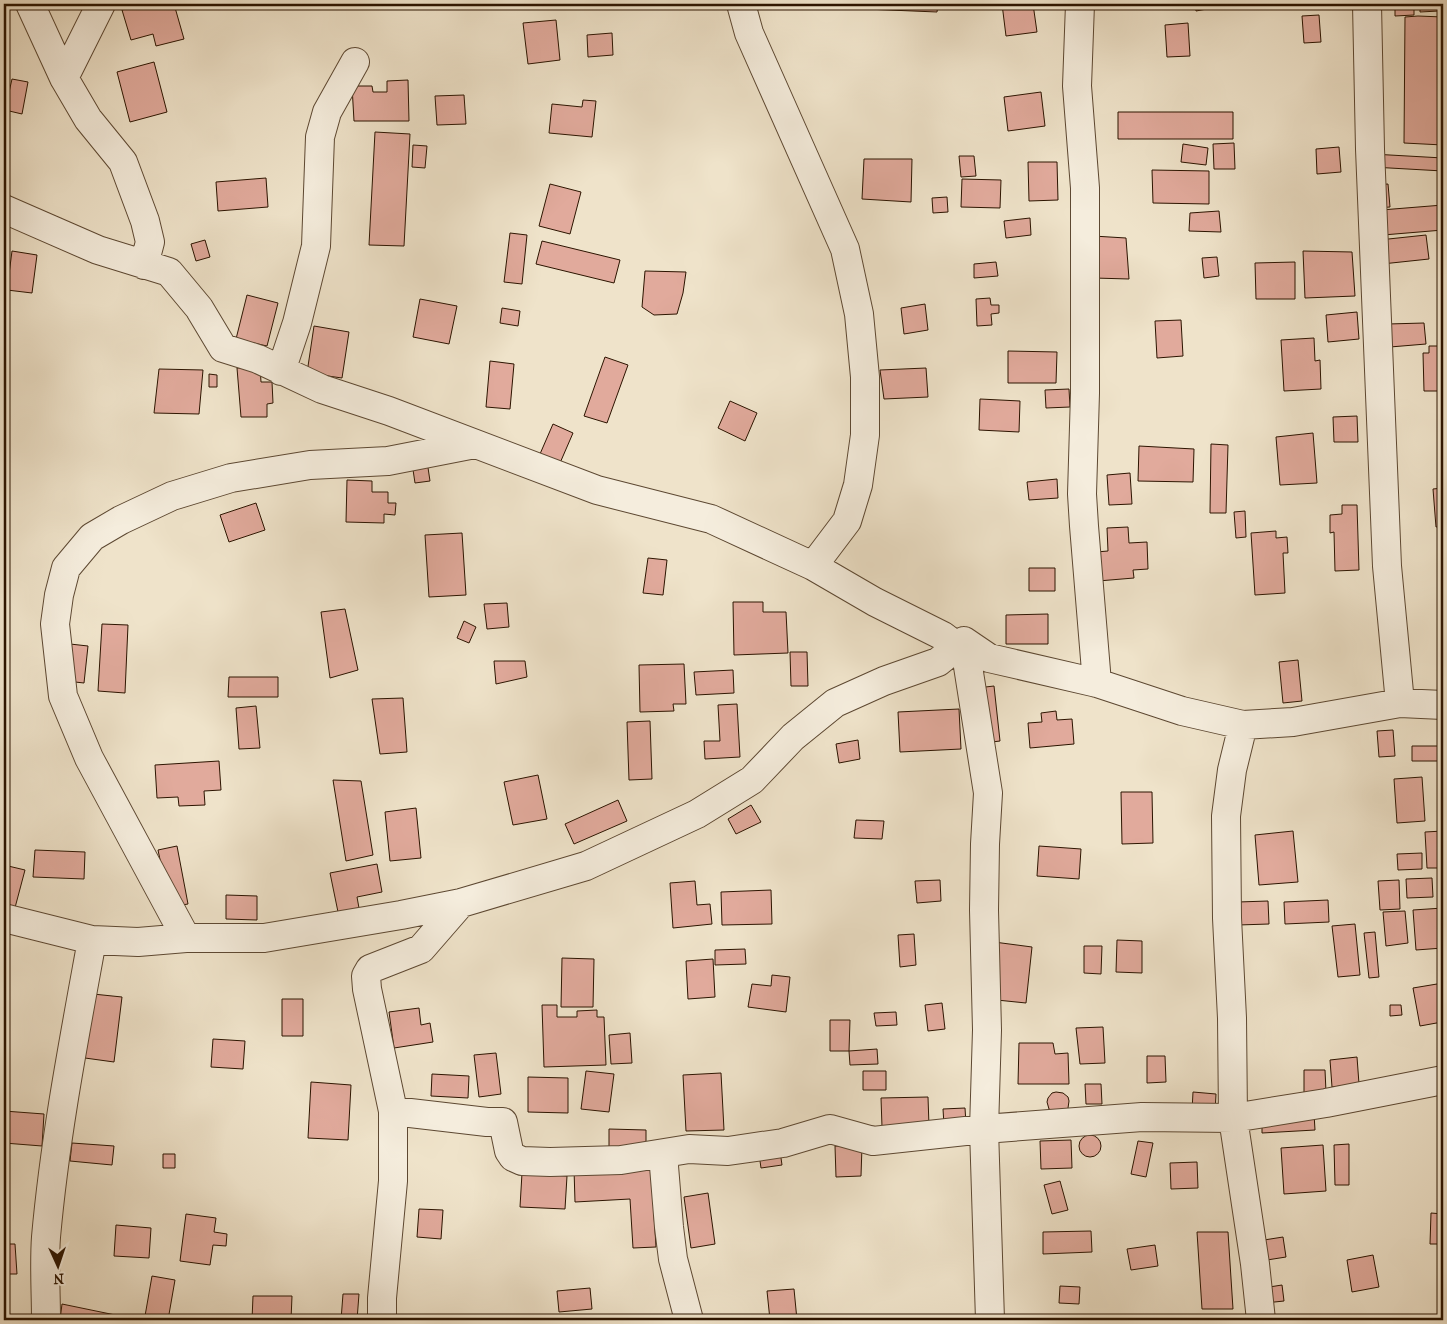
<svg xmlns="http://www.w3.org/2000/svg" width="1447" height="1324" font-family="'IM FELL French Canon',serif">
<rect width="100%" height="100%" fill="#efe3ca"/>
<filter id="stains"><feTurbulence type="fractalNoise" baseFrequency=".004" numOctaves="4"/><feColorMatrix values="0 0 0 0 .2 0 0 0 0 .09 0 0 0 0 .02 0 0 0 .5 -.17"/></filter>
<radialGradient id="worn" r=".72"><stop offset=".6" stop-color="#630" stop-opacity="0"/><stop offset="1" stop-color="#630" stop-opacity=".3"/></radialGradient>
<path fill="#e1aa9c" stroke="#2c1400" d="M 145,4 L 174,4 L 184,39 L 156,46 L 153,34 L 131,40 L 122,10 Z
M 865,4 L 938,4 L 937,12 L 865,9 Z
M 1002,4 L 1033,4 L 1037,32 L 1006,36 Z
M 1195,4 L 1234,4 L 1196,11 Z
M 1284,4 L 1311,4 L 1284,7 Z
M 1395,4 L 1414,4 L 1414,15 L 1395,16 Z
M 1420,4 L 1439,4 L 1439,11 L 1420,12 Z
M 1319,15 L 1321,42 L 1304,43 L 1302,16 Z
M 1418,16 L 1443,17 L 1443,145 L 1404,143 L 1405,17 Z
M 556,20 L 560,60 L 528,64 L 523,23 Z
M 1188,23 L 1190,56 L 1167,57 L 1165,25 Z
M 612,33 L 613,55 L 588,57 L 587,35 Z
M 154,62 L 167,112 L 130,122 L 117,72 Z
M 12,79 L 28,82 L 22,114 L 5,110 Z
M 408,80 L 409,121 L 354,121 L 352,86 L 372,86 L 373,92 L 387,92 L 387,81 Z
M 1041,92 L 1045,126 L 1008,131 L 1004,97 Z
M 464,95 L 466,124 L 437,125 L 435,96 Z
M 583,100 L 596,101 L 592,137 L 549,133 L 552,104 L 582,107 Z
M 1118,112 L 1233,112 L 1233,139 L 1118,139 Z
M 375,132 L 410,134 L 404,246 L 369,245 Z
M 1234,143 L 1235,169 L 1214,169 L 1213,144 Z
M 1183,144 L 1208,148 L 1206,165 L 1181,162 Z
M 413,145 L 427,146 L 425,168 L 412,167 Z
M 1339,147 L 1341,172 L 1317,174 L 1316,149 Z
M 1372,154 L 1443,158 L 1443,171 L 1372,167 Z
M 959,156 L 974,156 L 976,176 L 961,177 Z
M 864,159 L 912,159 L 911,202 L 862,199 Z
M 1028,162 L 1057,162 L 1058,200 L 1029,201 Z
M 1152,170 L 1209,171 L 1209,204 L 1153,203 Z
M 266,178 L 268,207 L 218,211 L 216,182 Z
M 962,179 L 1001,180 L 1000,208 L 961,207 Z
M 550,184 L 581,192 L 570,234 L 539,226 Z
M 1388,184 L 1390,207 L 1375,208 L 1372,185 Z
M 947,197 L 948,212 L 933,213 L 932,198 Z
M 1443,205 L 1443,230 L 1383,235 L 1381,210 Z
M 1219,211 L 1221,232 L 1189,231 L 1190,213 Z
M 1030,218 L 1031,235 L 1006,238 L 1004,221 Z
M 510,233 L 527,235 L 522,284 L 504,282 Z
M 1426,235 L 1429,259 L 1382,264 L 1379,240 Z
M 1093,236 L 1126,238 L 1129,279 L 1094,278 Z
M 205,240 L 210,257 L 196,261 L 191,244 Z
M 542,241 L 620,260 L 614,283 L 536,264 Z
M 12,251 L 37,255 L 32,293 L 7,290 Z
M 1303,251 L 1352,252 L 1355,296 L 1305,298 Z
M 1217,257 L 1219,276 L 1204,278 L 1202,258 Z
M 996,262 L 998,276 L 974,278 L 974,264 Z
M 1295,262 L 1295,299 L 1256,299 L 1255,263 Z
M 645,271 L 686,272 L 683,293 L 677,314 L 654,315 L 642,307 Z
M 247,295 L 278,303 L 267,346 L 236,339 Z
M 990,298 L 991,305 L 999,305 L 999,313 L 991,314 L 992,325 L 977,326 L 976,299 Z
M 420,299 L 457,306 L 449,344 L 413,337 Z
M 925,304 L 928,330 L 904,334 L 901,308 Z
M 502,308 L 520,311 L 518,326 L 500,323 Z
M 1357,312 L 1359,339 L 1328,342 L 1326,315 Z
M 1181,320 L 1183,356 L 1157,358 L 1155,321 Z
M 1424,323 L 1426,344 L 1390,347 L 1388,324 Z
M 314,326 L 349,332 L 342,378 L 307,373 Z
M 1314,338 L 1315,361 L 1320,360 L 1321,389 L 1284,391 L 1281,340 Z
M 1429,346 L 1443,346 L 1443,391 L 1424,391 L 1423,353 L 1429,353 Z
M 1008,351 L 1057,352 L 1056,383 L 1008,383 Z
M 605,357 L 628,365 L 607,423 L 584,416 Z
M 490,361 L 514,364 L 510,409 L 486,407 Z
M 260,366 L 261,382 L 272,382 L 273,403 L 267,404 L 267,417 L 241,417 L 237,368 Z
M 926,368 L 928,397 L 884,399 L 880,370 Z
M 159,369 L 203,370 L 199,414 L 154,413 Z
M 209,374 L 217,375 L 217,387 L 209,387 Z
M 1069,389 L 1070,407 L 1046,408 L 1045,390 Z
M 980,399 L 1020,401 L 1019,432 L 979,430 Z
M 730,401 L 757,413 L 745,441 L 718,428 Z
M 1357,416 L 1358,442 L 1334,442 L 1333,417 Z
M 553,424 L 573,433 L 560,463 L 540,454 Z
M 1313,433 L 1317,483 L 1280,485 L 1276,437 Z
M 1211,444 L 1228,445 L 1226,513 L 1210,513 Z
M 1139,446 L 1194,449 L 1193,482 L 1138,481 Z
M 427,461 L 430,481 L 415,483 L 412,463 Z
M 1130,473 L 1132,504 L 1109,505 L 1107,475 Z
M 1057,479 L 1058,498 L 1029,500 L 1027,482 Z
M 347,480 L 372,481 L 372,492 L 388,492 L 388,503 L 396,503 L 395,515 L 384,514 L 384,523 L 346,522 Z
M 1443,488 L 1443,526 L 1436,527 L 1433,489 Z
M 256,503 L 265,530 L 229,542 L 220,515 Z
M 1342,505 L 1357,505 L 1359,570 L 1335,571 L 1334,532 L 1330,533 L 1330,515 L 1342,514 Z
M 1245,511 L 1246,537 L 1236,538 L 1234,512 Z
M 1128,527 L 1129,543 L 1147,542 L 1148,569 L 1133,570 L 1134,578 L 1098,581 L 1096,552 L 1108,551 L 1107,528 Z
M 1276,531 L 1276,538 L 1287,537 L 1288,553 L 1283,553 L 1285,593 L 1255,595 L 1251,533 Z
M 462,533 L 466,595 L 429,597 L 425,535 Z
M 648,558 L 667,560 L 663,595 L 643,593 Z
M 1029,568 L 1055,568 L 1055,591 L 1029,591 Z
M 1439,570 L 1443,570 L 1443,608 Z
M 733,602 L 763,602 L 763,612 L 786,612 L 788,653 L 734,655 Z
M 507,603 L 509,627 L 487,629 L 484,604 Z
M 345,609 L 358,670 L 330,678 L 321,612 Z
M 1048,614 L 1048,644 L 1006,644 L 1006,615 Z
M 464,621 L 476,627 L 469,643 L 457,638 Z
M 102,624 L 128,625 L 125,693 L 98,691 Z
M 70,644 L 88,646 L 84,683 L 66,681 Z
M 1443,645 L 1443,663 L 1441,646 Z
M 4,649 L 7,649 L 7,668 L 4,668 Z
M 790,652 L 807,652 L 808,686 L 791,686 Z
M 1298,660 L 1302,701 L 1283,703 L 1279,662 Z
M 494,661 L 525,661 L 527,677 L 496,684 Z
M 684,664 L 686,704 L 673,704 L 674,711 L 640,712 L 639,665 Z
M 733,670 L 734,693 L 696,695 L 694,672 Z
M 229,677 L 278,677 L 278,697 L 228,697 Z
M 994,686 L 1000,741 L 984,743 L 977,688 Z
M 403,698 L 407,752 L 380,754 L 372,699 Z
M 737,704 L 740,757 L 705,759 L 704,741 L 720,741 L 718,705 Z
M 256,706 L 260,748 L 239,749 L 236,708 Z
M 959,709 L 961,749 L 900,752 L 898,712 Z
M 1056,711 L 1057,720 L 1072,719 L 1074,744 L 1030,748 L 1028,723 L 1042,722 L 1041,713 Z
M 650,721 L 652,779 L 629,780 L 627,722 Z
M 1393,730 L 1395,756 L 1379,757 L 1377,731 Z
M 858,740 L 860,759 L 839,763 L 836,744 Z
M 1412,746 L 1443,746 L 1443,761 L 1412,761 Z
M 219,761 L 221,790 L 204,791 L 205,805 L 179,806 L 178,797 L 157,798 L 155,765 Z
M 538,775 L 547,819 L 513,825 L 504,782 Z
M 1422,777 L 1425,821 L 1397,823 L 1394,779 Z
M 333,780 L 361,781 L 373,855 L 346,861 Z
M 1121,792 L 1152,792 L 1153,843 L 1122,844 Z
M 618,800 L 627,821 L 574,844 L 565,824 Z
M 751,805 L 761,822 L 736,834 L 728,819 Z
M 416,808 L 421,858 L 390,861 L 385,812 Z
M 856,820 L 884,821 L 882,839 L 854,838 Z
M 1293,831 L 1298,882 L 1259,885 L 1255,835 Z
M 1443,831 L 1443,868 L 1427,868 L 1425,832 Z
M 177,846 L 188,904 L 170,907 L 158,850 Z
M 1039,846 L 1081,849 L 1079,879 L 1037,876 Z
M 35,850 L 85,852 L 84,879 L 33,877 Z
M 1422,853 L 1422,869 L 1398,870 L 1397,854 Z
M 377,864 L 382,892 L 357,897 L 359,908 L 338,912 L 330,873 Z
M 4,865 L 25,870 L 12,919 L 4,917 Z
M 1432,878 L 1433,897 L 1407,898 L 1406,879 Z
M 940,880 L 941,901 L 917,903 L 915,881 Z
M 1399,880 L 1400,909 L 1380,910 L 1378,881 Z
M 695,881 L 697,905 L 710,904 L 712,924 L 673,928 L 670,883 Z
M 771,890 L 772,924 L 722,925 L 721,892 Z
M 226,895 L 257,896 L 257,920 L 226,919 Z
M 1328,900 L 1329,922 L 1285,924 L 1284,902 Z
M 1268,901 L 1269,924 L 1238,925 L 1238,902 Z
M 1443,908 L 1443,948 L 1416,950 L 1413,910 Z
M 1405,911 L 1408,943 L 1386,946 L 1383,912 Z
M 1355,924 L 1360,975 L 1338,977 L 1332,926 Z
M 1375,932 L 1379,977 L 1369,978 L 1364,933 Z
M 914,934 L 916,965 L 900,967 L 898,935 Z
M 1117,940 L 1142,941 L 1142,973 L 1116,972 Z
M 994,942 L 1032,947 L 1026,1003 L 987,999 Z
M 1084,946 L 1102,946 L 1101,974 L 1084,973 Z
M 745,949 L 746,964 L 715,965 L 715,950 Z
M 562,958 L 594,959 L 593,1007 L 561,1007 Z
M 713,959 L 715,997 L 688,999 L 686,961 Z
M 772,975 L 790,977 L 786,1012 L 748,1007 L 752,984 L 771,986 Z
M 1443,983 L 1443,1012 L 1440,1012 L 1442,1022 L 1420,1026 L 1413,988 Z
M 93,994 L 122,997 L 114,1062 L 85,1058 Z
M 282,999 L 303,999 L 303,1036 L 282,1036 Z
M 942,1003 L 945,1029 L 928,1031 L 925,1005 Z
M 542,1005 L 557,1005 L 557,1017 L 577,1017 L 577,1011 L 597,1010 L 597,1017 L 604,1017 L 606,1065 L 544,1067 Z
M 1390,1005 L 1401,1005 L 1402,1015 L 1390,1016 Z
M 419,1008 L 421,1025 L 430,1023 L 433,1042 L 394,1048 L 389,1012 Z
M 896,1012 L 897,1025 L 876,1026 L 874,1013 Z
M 830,1020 L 850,1020 L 849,1051 L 830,1051 Z
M 1103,1027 L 1105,1063 L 1080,1064 L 1076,1028 Z
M 630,1033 L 632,1063 L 611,1064 L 609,1035 Z
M 213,1039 L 245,1041 L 243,1069 L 211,1067 Z
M 1019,1043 L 1053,1043 L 1055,1054 L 1068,1053 L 1069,1084 L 1018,1084 Z
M 877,1049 L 878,1064 L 850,1065 L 849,1051 Z
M 496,1053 L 501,1094 L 479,1097 L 474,1055 Z
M 1147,1056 L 1165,1056 L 1166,1082 L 1147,1083 Z
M 1357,1057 L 1359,1084 L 1332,1087 L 1330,1060 Z
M 1304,1070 L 1325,1070 L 1326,1092 L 1304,1093 Z
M 586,1071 L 614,1074 L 609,1112 L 581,1109 Z
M 863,1071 L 886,1071 L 886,1090 L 863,1090 Z
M 721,1073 L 724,1130 L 686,1131 L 683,1075 Z
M 432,1074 L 469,1076 L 468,1098 L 431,1096 Z
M 528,1077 L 568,1078 L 568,1113 L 528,1112 Z
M 311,1082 L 351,1085 L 348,1140 L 308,1138 Z
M 1085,1084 L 1101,1084 L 1102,1104 L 1086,1104 Z
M 1056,1092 L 1063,1093 L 1068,1097 L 1069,1101 L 1068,1108 L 1066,1111 L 1052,1111 L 1049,1109 L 1047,1102 L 1048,1098 L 1052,1093 Z
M 1193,1092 L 1216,1094 L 1215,1112 L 1192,1111 Z
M 928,1097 L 929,1126 L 882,1127 L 881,1098 Z
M 965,1108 L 966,1124 L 944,1125 L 943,1109 Z
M 4,1111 L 44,1114 L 42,1146 L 4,1143 Z
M 1314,1114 L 1315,1130 L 1262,1133 L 1262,1116 Z
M 609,1129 L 646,1130 L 646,1152 L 609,1152 Z
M1079 1146a11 11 0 1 1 22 0a11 11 0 1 1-22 0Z
M 1071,1140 L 1072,1168 L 1041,1169 L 1040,1141 Z
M 1138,1141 L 1153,1143 L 1146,1177 L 1131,1174 Z
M 72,1143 L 114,1146 L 112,1165 L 70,1161 Z
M 1349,1144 L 1349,1185 L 1335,1185 L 1334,1145 Z
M 1323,1145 L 1326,1191 L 1284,1194 L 1281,1148 Z
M 835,1146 L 862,1146 L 861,1176 L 836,1177 Z
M 780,1151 L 782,1165 L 761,1168 L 759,1154 Z
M 163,1154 L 175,1154 L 175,1168 L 163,1168 Z
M 1197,1162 L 1198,1188 L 1171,1189 L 1170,1163 Z
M 651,1165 L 656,1247 L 633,1248 L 630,1199 L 575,1202 L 574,1169 Z
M 522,1173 L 567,1176 L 565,1209 L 520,1207 Z
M 1060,1181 L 1068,1210 L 1052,1214 L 1044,1185 Z
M 708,1193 L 715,1244 L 691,1248 L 684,1197 Z
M 419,1209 L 443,1210 L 441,1239 L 417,1237 Z
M 1431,1213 L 1443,1214 L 1443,1244 L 1430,1244 Z
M 186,1214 L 216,1218 L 214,1232 L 227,1234 L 226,1246 L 213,1245 L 210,1265 L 180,1261 Z
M 116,1225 L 151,1228 L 149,1258 L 114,1256 Z
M 1091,1231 L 1092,1252 L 1043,1254 L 1043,1232 Z
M 1197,1232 L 1228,1232 L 1233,1309 L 1202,1309 Z
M 1283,1237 L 1286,1257 L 1267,1260 L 1264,1240 Z
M 4,1244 L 15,1244 L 17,1274 L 4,1274 Z
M 1155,1245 L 1158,1266 L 1131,1270 L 1127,1249 Z
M 1373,1255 L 1379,1287 L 1352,1292 L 1347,1260 Z
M 152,1276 L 175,1280 L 168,1320 L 145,1316 Z
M 1282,1285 L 1284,1301 L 1265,1303 L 1263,1288 Z
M 1060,1286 L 1080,1287 L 1079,1304 L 1059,1303 Z
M 590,1288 L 592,1309 L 559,1312 L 557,1291 Z
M 794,1289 L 797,1320 L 770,1320 L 767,1291 Z
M 343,1294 L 359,1294 L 357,1320 L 341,1320 Z
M 253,1296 L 292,1296 L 291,1320 L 252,1320 Z
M 62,1304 L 125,1317 L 124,1320 L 60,1320 Z"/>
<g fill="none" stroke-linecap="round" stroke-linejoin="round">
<g stroke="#5d4832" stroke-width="30">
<path id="minor" d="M 30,4 L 64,78 L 88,119 L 123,162 L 145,221 L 150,242 L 144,265
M 741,4 L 749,33 L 845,249 L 859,314 L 865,377 L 865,435 L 858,485 L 847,521 L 813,566
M 1080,4 L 1077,86 L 1085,188 L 1085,393 L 1082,494 L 1084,526 L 1097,683
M 1367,4 L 1370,149 L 1387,566 L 1400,703
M 64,78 L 101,4
M 4,209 L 98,250 L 169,272 L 199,308 L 223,348 L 258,359 L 322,389 L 389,411 L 597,490 L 711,519 L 813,566 L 875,602 L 943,636 L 955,645 L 964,641 L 988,793 L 985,844 L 984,910 L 987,1030 L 984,1129 L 990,1320
M 281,371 L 297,323 L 316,246 L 320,137 L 327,112 L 355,62
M 1243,725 L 1232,770 L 1226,816 L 1227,918 L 1232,1018 L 1233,1118 L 1255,1264 L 1261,1320
M 4,918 L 92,940 L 138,942 L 186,938 L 264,938 L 401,915 L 461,903 L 586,866 L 697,814 L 752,780 L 793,737 L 835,703 L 884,681 L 938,662 L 964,641 L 989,658 L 1097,683 L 1182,711 L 1243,725 L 1293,722 L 1400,703 L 1443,705
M 186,938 L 89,758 L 63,696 L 55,624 L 59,595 L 66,568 L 92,537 L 121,520 L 172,496 L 231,478 L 310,465 L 388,461 L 475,444
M 393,1111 L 487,1122 L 503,1122 L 509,1151 L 513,1157 L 522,1161 L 550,1162 L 621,1160 L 689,1149 L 728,1151 L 783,1143 L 830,1129 L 873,1141 L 984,1129 L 1142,1117 L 1233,1118 L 1326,1103 L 1443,1080
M 663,1154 L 669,1227 L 673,1259 L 689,1320
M 46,1320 C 46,1293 44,1264 46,1237 C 55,1137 74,1039 92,940
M 382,1320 L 382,1298 L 393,1181 L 393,1111 L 367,989 L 366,976 L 370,969 L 421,949 L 461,903"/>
</g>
<use href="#minor" stroke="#f5eddd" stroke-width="28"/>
</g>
<rect width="1447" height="1324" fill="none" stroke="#efe3ca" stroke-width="20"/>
<rect x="5" y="5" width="1437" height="1314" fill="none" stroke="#2c1400" stroke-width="2.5"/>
<rect x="10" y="10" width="1427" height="1304" fill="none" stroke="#2c1400"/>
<g transform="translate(58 1266) rotate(177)" stroke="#f5eddd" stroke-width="4" paint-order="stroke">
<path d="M0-4L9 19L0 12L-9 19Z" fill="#2c1400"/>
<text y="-8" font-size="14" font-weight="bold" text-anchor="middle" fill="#2c1400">N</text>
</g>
<rect width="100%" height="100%" filter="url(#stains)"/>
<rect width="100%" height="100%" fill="url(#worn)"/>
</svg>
